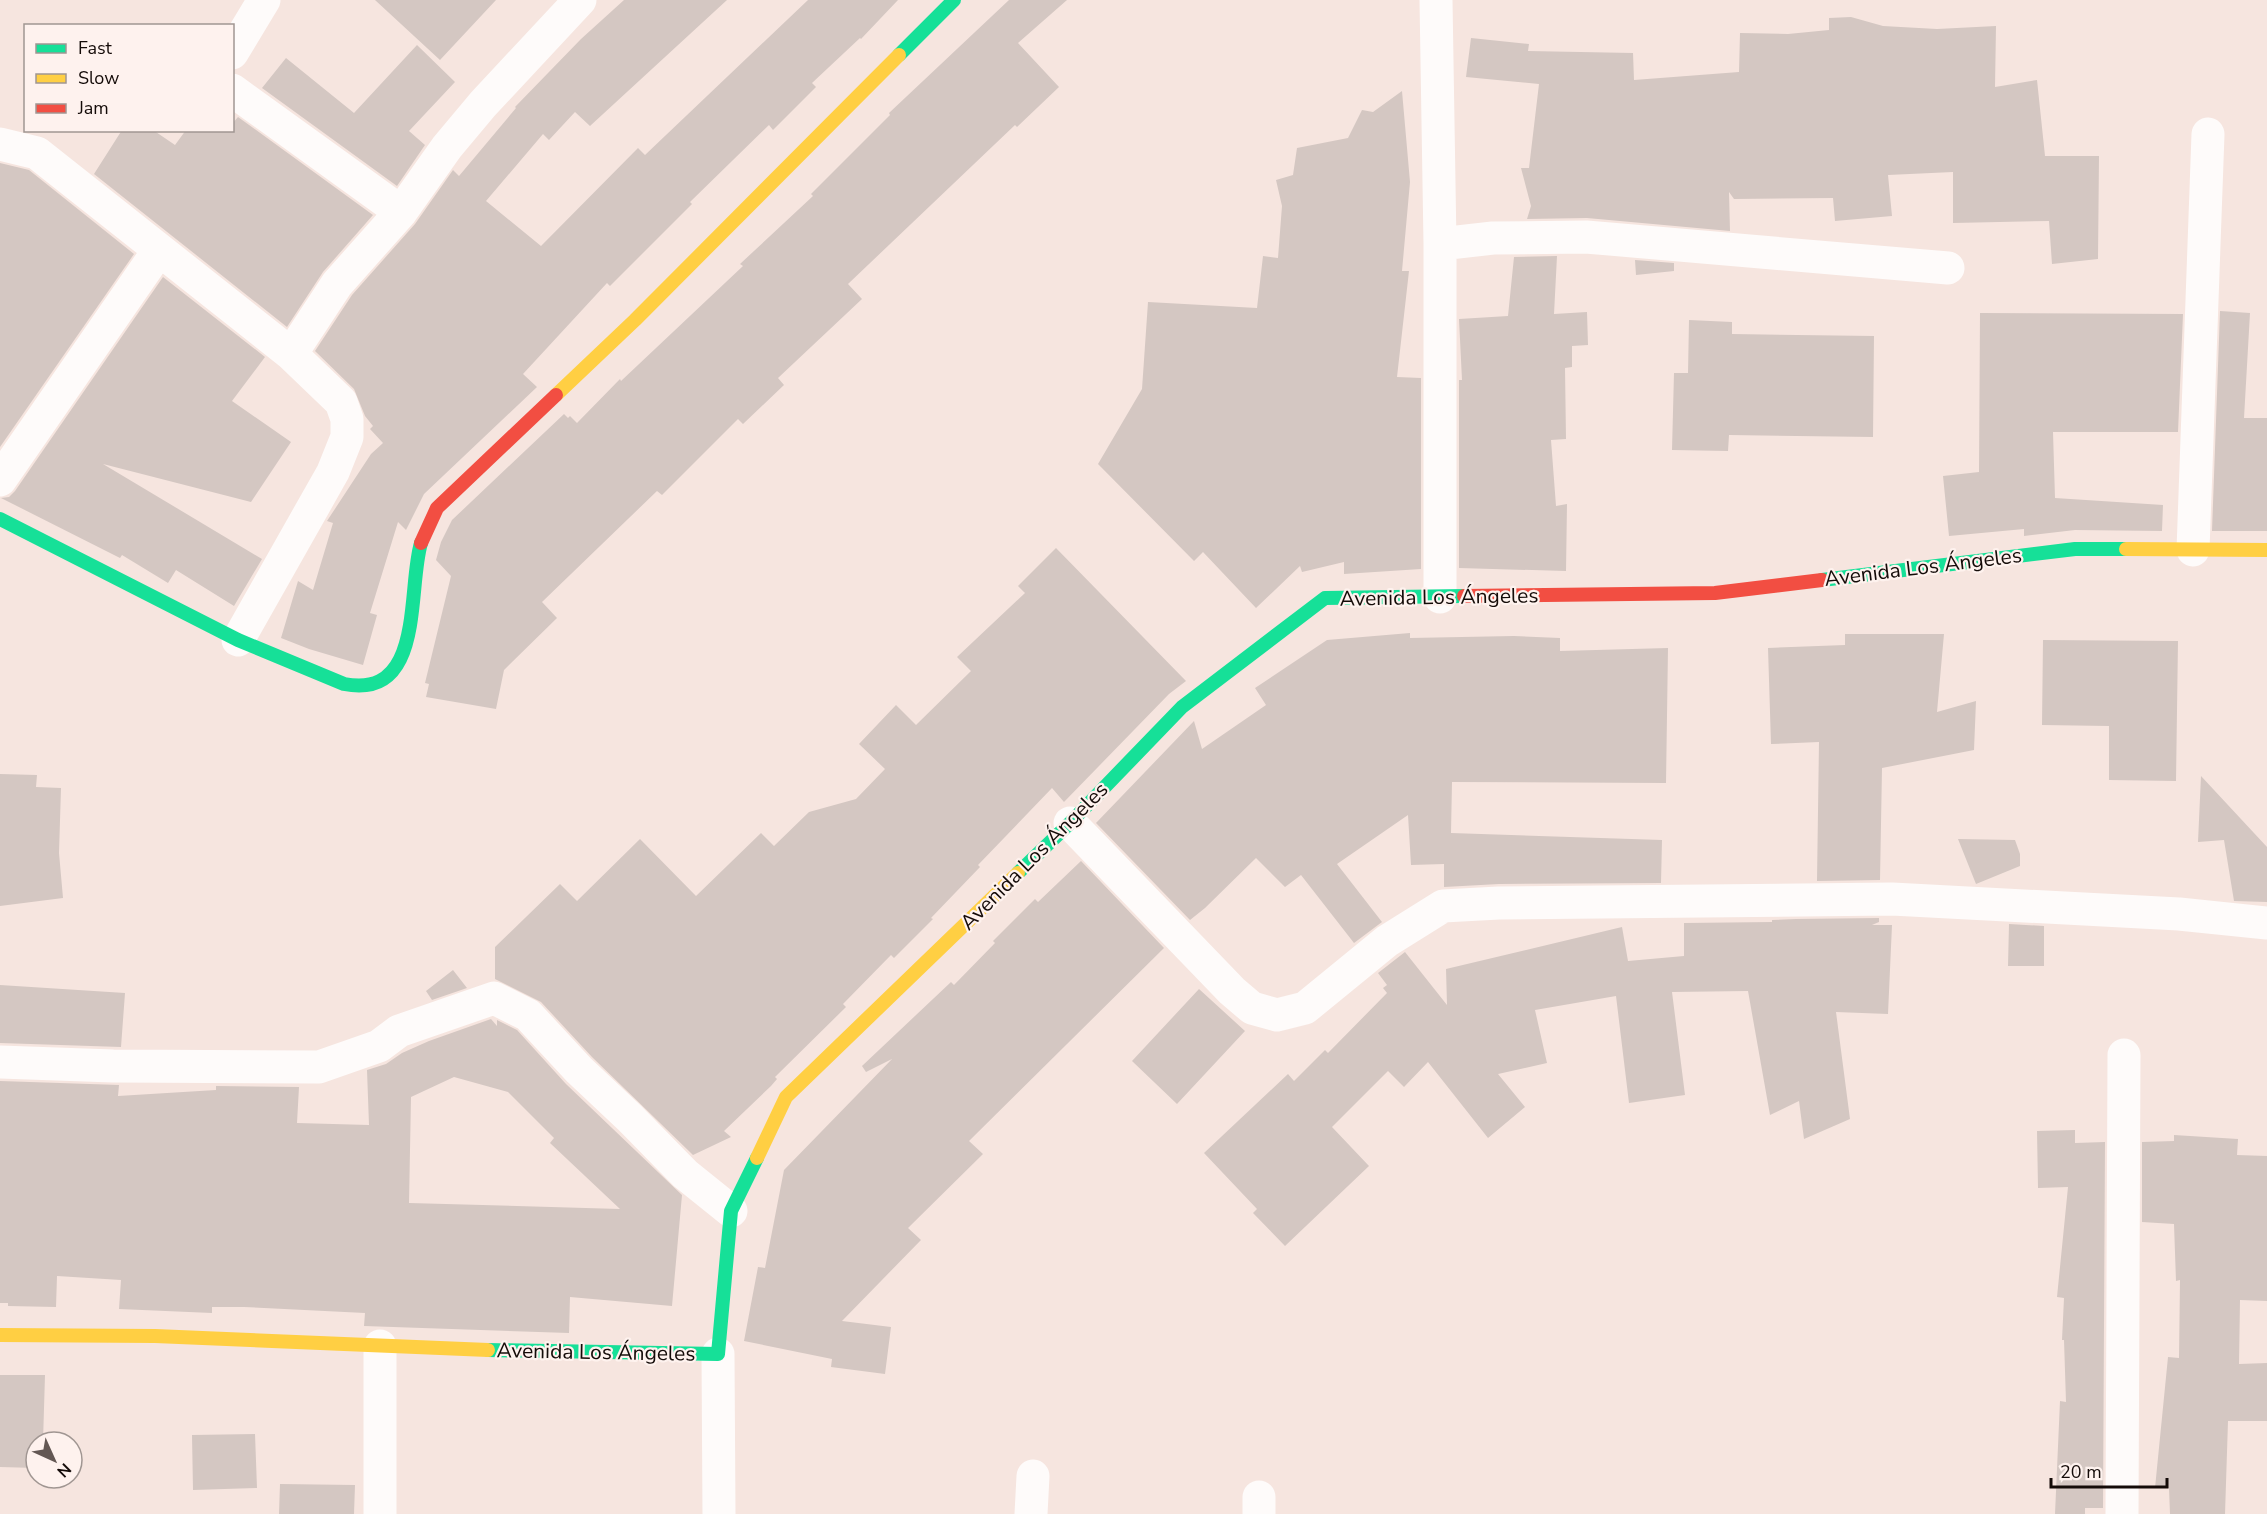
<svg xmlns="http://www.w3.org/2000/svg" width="2267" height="1514" font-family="'Nunito Sans',sans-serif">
<rect width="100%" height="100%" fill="#f6e5df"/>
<path fill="#d4c7c2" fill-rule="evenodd" d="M 375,0 L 496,0 L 440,60 Z
M 624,0 L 727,0 L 590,126 L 575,112 L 549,140 L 543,134 L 486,201 L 541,246 L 638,148 L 645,155 L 808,0 L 898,0 L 861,39 L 860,38 L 812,83 L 816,87 L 773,130 L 769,125 L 690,202 L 692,204 L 610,286 L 607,283 L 523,374 L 537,387 L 424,494 L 406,530 L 398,522 L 370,613 L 377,615 L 363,665 L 309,649 L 281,638 L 298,581 L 313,590 L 333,523 L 327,521 L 371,454 L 383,443 L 370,429 L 373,426 L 365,416 L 354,389 L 315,351 L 352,295 L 415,224 L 453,170 L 459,176 L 516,108 L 515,107 L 581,39 Z
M 1009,0 L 1067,0 L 1018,43 L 1059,87 L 1017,127 L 1015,125 L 848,284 L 862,299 L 778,378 L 784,385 L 743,424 L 738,419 L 662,495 L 657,491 L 542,602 L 557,618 L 504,670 L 496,709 L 426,697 L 429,684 L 425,683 L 451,576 L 436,560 L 441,542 L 452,520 L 564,414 L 568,418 L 570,416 L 577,423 L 620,379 L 621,381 L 743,266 L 740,264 L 813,196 L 811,194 L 890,115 L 889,113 Z
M 1851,17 L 1883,26 L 1937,29 L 1996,26 L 1995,87 L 2037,80 L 2045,156 L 2099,156 L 2098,259 L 2052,264 L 2049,221 L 1953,223 L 1953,172 L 1888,175 L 1892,216 L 1835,221 L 1833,198 L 1734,199 L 1729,192 L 1730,231 L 1587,218 L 1527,219 L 1531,206 L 1521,168 L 1529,168 L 1539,84 L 1466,77 L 1471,38 L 1529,44 L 1528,51 L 1633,53 L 1634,80 L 1739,72 L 1740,33 L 1788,34 L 1829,30 L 1829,18 Z
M 417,45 L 455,82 L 409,131 L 425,145 L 397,186 L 262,88 L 286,58 L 354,113 Z
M 1402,91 L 1410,182 L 1402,271 L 1409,271 L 1397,377 L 1421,378 L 1421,569 L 1344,574 L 1344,562 L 1302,572 L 1300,566 L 1256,608 L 1203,552 L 1194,561 L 1098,464 L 1142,389 L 1148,302 L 1257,308 L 1263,256 L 1278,258 L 1282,206 L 1276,180 L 1293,175 L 1297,148 L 1348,138 L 1362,110 L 1373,112 Z
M 238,117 L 373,215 L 323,272 L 287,327 L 94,174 L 122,130 L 153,130 L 175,145 L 186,130 L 232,130 L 232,124 Z
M 0,163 L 29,170 L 134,254 L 0,447 Z
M 1557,256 L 1554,314 L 1587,312 L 1588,345 L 1572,346 L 1572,367 L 1565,368 L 1566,439 L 1551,440 L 1556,506 L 1567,504 L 1566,571 L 1459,568 L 1459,380 L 1462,380 L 1459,319 L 1508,316 L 1514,257 Z
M 1635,260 L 1674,263 L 1674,271 L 1636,275 Z
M 163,277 L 265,357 L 232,401 L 291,442 L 251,502 L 103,464 L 262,559 L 234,606 L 176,570 L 168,583 L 122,555 L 120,558 L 1,498 L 9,497 L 15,491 Z
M 2220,311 L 2250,313 L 2244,418 L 2267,418 L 2267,531 L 2212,531 Z
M 1980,313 L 2183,314 L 2178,432 L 2053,432 L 2055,498 L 2163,505 L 2162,531 L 2075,530 L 2024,536 L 2024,529 L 1949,536 L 1943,476 L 1979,472 Z
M 1689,320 L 1732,322 L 1732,334 L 1874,336 L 1873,437 L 1729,435 L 1728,451 L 1672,450 L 1674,373 L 1688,373 Z
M 1056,548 L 1186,681 L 1169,694 L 1064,802 L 1052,788 L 978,865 L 980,867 L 931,918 L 933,919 L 894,958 L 891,955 L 843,1004 L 846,1007 L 775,1077 L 777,1079 L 771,1086 L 724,1131 L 731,1137 L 693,1155 L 592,1057 L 541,1002 L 495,979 L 495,947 L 560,884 L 577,901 L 640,839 L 696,896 L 761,833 L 774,846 L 809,812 L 856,799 L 885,769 L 859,744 L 896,705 L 916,725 L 971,671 L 957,657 L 1025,593 L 1018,586 Z
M 1410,633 L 1410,638 L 1514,636 L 1560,638 L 1560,651 L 1668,648 L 1666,783 L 1452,782 L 1451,833 L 1662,840 L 1661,883 L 1499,884 L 1444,887 L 1444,864 L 1411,865 L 1408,815 L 1337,864 L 1382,922 L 1354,943 L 1301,875 L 1285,887 L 1256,858 L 1205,908 L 1190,920 L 1096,823 L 1194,721 L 1202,749 L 1266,705 L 1255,688 L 1327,640 Z
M 1845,634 L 1944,634 L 1937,712 L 1976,701 L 1974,750 L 1882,768 L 1880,880 L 1817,881 L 1819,742 L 1771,744 L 1768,648 L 1845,645 Z
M 2043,640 L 2178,641 L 2176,781 L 2109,780 L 2109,726 L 2042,725 Z
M 0,774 L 37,775 L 36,787 L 61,788 L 59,853 L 63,898 L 0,906 Z
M 2201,776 L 2267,847 L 2267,902 L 2234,901 L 2224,840 L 2198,842 Z
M 1958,839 L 2015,840 L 2020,854 L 2020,866 L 1976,884 Z
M 1081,861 L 1164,948 L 969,1141 L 983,1154 L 908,1228 L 921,1240 L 842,1321 L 891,1327 L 885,1374 L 831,1367 L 832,1359 L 744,1341 L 758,1267 L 765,1268 L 784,1170 L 892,1059 L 866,1072 L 862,1066 L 951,982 L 954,985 L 995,943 L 993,941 L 1035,899 L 1038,902 Z
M 1879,918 L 1879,922 L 1872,925 L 1892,925 L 1888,1014 L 1836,1012 L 1850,1119 L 1804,1139 L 1799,1101 L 1770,1115 L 1748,991 L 1672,992 L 1685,1095 L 1629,1103 L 1616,996 L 1535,1010 L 1547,1063 L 1498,1074 L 1525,1107 L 1488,1138 L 1428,1062 L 1404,1087 L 1388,1071 L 1332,1127 L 1369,1166 L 1285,1246 L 1253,1213 L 1257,1209 L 1204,1153 L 1288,1074 L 1294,1081 L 1325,1050 L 1328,1053 L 1387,993 L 1383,988 L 1387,985 L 1378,973 L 1405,952 L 1447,1005 L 1446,969 L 1622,927 L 1628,961 L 1684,956 L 1684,923 L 1772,922 L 1772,920 L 1796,919 Z
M 2009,924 L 2044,926 L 2044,966 L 2008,966 Z
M 453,970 L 467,988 L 432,1000 L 426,991 Z
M 0,985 L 125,993 L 121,1047 L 0,1043 Z
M 1199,989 L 1245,1031 L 1177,1104 L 1132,1061 Z
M 491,1019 L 497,1026 L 497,1020 L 517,1030 L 566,1084 L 682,1195 L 672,1306 L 570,1297 L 569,1333 L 364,1326 L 365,1313 L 244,1307 L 212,1307 L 212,1313 L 119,1309 L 121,1280 L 57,1276 L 56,1307 L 8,1306 L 8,1303 L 0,1303 L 0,1081 L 119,1085 L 118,1096 L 216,1090 L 216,1086 L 299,1087 L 297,1123 L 369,1125 L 367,1070 L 386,1064 L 402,1053 L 429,1041 ZM 454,1077 L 508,1092 L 554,1138 L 550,1143 L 620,1209 L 409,1203 L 411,1097 Z
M 2075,1130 L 2075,1143 L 2105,1142 L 2103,1508 L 2085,1508 L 2085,1514 L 2055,1514 L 2060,1401 L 2066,1402 L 2064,1340 L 2062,1340 L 2064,1298 L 2057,1297 L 2068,1187 L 2038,1188 L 2037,1131 Z
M 2174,1135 L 2238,1139 L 2237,1155 L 2267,1156 L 2267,1301 L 2240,1300 L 2239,1364 L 2267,1363 L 2267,1421 L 2228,1421 L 2225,1514 L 2170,1514 L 2169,1488 L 2155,1488 L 2168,1357 L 2179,1358 L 2180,1280 L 2176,1281 L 2174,1224 L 2142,1222 L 2142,1142 L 2174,1141 Z
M 0,1375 L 45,1375 L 43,1442 L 36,1442 L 36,1468 L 0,1467 Z
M 255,1434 L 257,1488 L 193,1490 L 192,1435 Z
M 280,1484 L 355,1485 L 354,1514 L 279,1514 Z"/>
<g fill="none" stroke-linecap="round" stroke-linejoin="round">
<path stroke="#fefbfa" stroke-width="33" d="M 1436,0 L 1440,244 L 1440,597
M 232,53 L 264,0
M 232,90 L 401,212 L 337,284 L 291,354
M 0,144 L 37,153 L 291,354 L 341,402 L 347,419 L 347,437 L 333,472 L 238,640
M 401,212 L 447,147 L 483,104 L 580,0
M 1440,244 L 1493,238 L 1586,237 L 1948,268
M 0,480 L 159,250
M 2193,550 L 2208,134
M 1070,823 L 1232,991 L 1252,1008 L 1277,1015 L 1305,1008 L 1387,941 L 1443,906 L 1499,903 L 1892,899 L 2179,914 L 2267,923
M 0,1062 L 113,1066 L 319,1067 L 379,1046 L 399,1031 L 494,998 L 528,1015 L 579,1070 L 630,1118 L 685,1174 L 731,1211
M 718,1354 L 719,1514
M 1259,1497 L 1259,1514
M 380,1514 L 380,1346
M 1031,1514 L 1033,1476
M 2122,1514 L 2124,1055"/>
<path stroke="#16e098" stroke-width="14" d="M 899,55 L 954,0
M 0,519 L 238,640 L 344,684 C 425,700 407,590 421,543
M 1822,580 L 2075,549 L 2126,549
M 1018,873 L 1070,823 L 1182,707 L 1325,598 L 1464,596
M 488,1350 L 718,1354 L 731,1211 L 757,1158"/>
<path stroke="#ffcf43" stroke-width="14" d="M 556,395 L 635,320 L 899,55
M 2126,549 L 2267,550
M 757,1158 L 786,1097 L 1018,873
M 0,1335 L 155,1336 L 488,1350"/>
<path stroke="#f24e42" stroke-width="14" d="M 421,543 L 437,508 L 556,395
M 1464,596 L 1715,593 L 1822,580"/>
</g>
<g text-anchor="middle" stroke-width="4.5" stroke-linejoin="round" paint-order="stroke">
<g font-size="21" fill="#140b08" stroke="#fef2ee">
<text transform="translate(1923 567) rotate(-7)" y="7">Avenida Los Ángeles</text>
<text transform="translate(1439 597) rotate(-1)" y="7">Avenida Los Ángeles</text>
<text transform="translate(1034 856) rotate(-45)" y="7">Avenida Los Ángeles</text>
<text transform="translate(596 1352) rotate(1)" y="7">Avenida Los Ángeles</text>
</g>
</g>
<rect x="24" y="24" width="210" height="108" fill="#fef2ee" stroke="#a09692" stroke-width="1.5"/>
<rect x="36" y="44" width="30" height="9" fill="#16e098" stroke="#a09692" stroke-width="1.5"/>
<text x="78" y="54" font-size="18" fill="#140b08">Fast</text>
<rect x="36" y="74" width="30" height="9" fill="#ffcf43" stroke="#a09692" stroke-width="1.5"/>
<text x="78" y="84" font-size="18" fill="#140b08">Slow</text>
<rect x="36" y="104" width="30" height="9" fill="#f24e42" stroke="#a09692" stroke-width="1.5"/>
<text x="78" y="114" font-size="18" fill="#140b08">Jam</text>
<g transform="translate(54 1460) rotate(135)"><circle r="28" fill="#fef2ee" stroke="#a09692" stroke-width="1.5"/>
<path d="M0-4.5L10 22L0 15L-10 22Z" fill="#635753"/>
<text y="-9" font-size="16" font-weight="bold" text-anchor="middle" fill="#140b08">N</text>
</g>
<path d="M2051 1478v9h116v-9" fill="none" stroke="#140b08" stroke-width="3"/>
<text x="2060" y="1478" font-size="18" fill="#140b08" stroke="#fef2ee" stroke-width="4.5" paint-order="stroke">20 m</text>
</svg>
